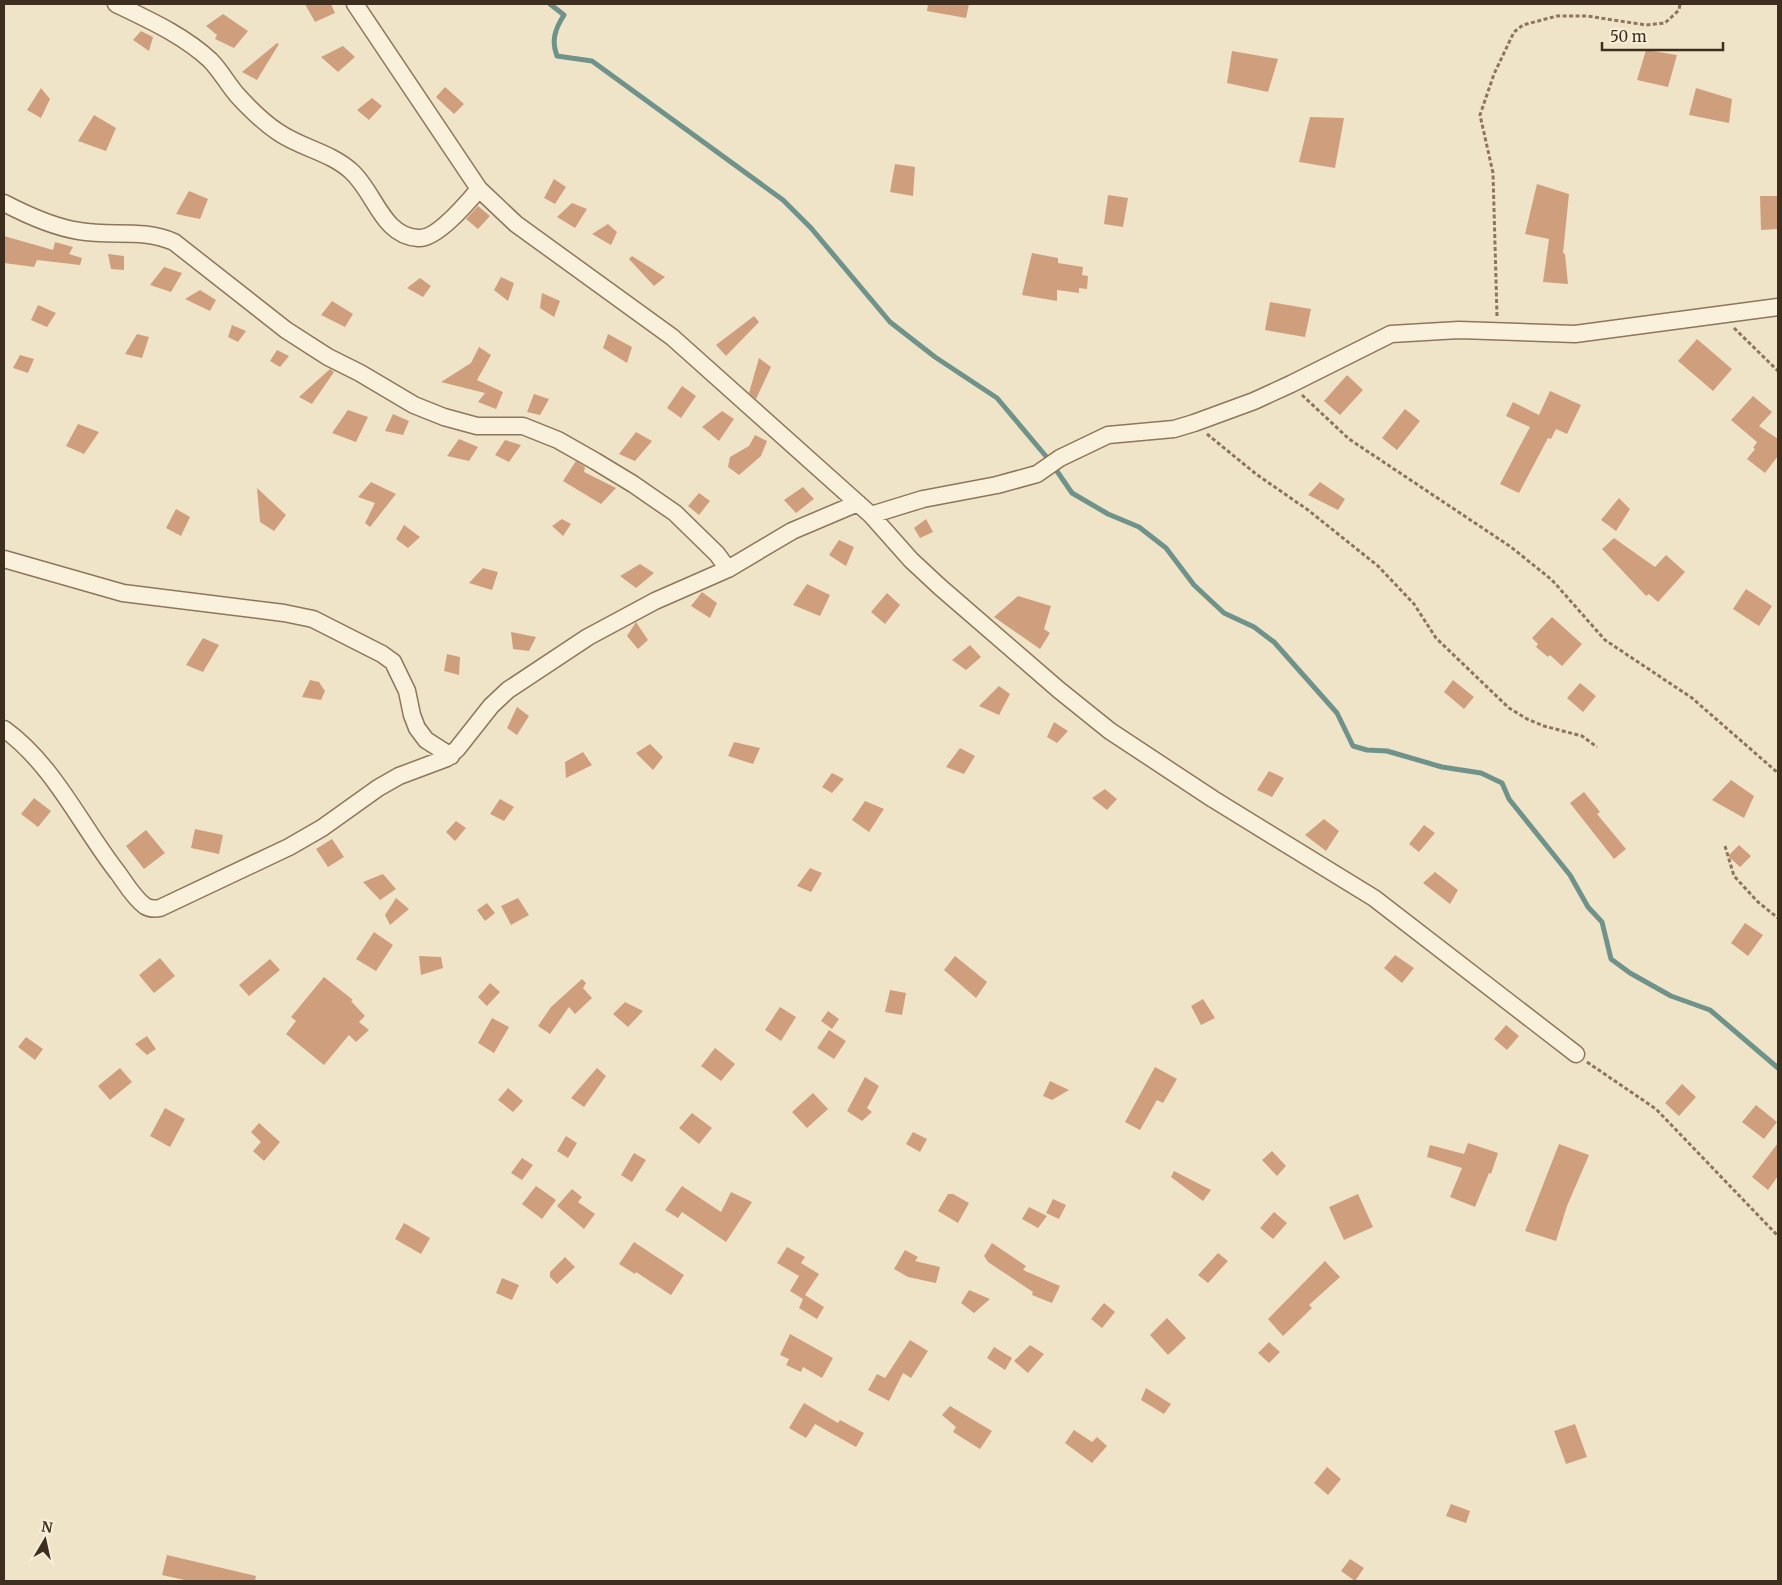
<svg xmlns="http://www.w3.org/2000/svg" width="1782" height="1585" font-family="Merriweather,serif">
<rect width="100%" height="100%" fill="#f0e4c8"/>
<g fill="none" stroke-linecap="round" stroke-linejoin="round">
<path stroke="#6f938a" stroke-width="5" d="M 550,4 L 564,15 C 555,29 551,41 557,56 L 592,61 L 783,200 L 811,228 L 890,322 L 935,357 L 997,398 L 1050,461 L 1072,493 L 1108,514 L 1139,527 L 1166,548 L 1194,585 L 1224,613 L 1254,627 L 1274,642 L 1337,713 L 1353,746 L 1367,750 L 1387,751 L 1442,767 L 1481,773 L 1502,783 L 1509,799 L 1570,875 L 1588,907 L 1602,922 L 1611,959 L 1630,973 L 1671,996 L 1710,1010 L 1778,1068"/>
</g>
<path fill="#cf9f7d" d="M 305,4 L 331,4 L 335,13 L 315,22 Z
M 928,4 L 969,4 L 966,18 L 927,11 Z
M 223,14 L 248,31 L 234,48 L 215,39 L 217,35 L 206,26 Z
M 141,31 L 153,37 L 149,51 L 133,40 Z
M 277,43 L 279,44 L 257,80 L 242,72 Z
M 343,46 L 355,57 L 338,72 L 321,57 Z
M 1646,50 L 1677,55 L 1668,87 L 1637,80 Z
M 1232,51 L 1278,59 L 1268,92 L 1227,83 Z
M 445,87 L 464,104 L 454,114 L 436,97 Z
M 41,88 L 50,99 L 41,118 L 27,110 Z
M 1696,88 L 1732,99 L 1729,123 L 1689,115 Z
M 372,98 L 382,106 L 369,120 L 357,110 Z
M 94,115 L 116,128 L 106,151 L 78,141 Z
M 1310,117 L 1344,118 L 1335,168 L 1299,162 Z
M 895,164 L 915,167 L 913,196 L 890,192 Z
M 554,179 L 566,187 L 555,204 L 544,198 Z
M 1537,184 L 1569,194 L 1563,253 L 1565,254 L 1568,284 L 1543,282 L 1549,239 L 1525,234 Z
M 189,191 L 208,199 L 200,219 L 176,214 Z
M 1108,195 L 1128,198 L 1123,227 L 1104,224 Z
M 1760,196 L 1778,196 L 1778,229 L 1761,230 Z
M 572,203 L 587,209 L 575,228 L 557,217 Z
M 478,206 L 490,216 L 478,229 L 466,219 Z
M 608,224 L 617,232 L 611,245 L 592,234 Z
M 4,236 L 53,250 L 55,242 L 73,247 L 69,254 L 82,258 L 80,265 L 37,260 L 34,267 L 4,263 Z
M 1032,253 L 1058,258 L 1058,263 L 1083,267 L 1082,275 L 1088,276 L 1087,289 L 1079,288 L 1079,293 L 1057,290 L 1057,301 L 1022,295 Z
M 108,254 L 124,256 L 124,270 L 111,269 Z
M 632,256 L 665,277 L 654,286 L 629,259 Z
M 164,267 L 182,273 L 171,292 L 150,285 Z
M 501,277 L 514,283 L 508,301 L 494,290 Z
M 420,278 L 431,286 L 423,297 L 407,288 Z
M 200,290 L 216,300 L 210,311 L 185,299 Z
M 542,293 L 560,301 L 554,317 L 540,308 Z
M 332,301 L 353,314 L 345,327 L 321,315 Z
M 1270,302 L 1311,309 L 1305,337 L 1265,330 Z
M 38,305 L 56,313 L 47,327 L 31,320 Z
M 754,316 L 759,322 L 726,356 L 716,345 Z
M 232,325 L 246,331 L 238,342 L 228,337 Z
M 137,334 L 149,337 L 142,358 L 125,354 Z
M 608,334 L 632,347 L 627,363 L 603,348 Z
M 1697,339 L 1732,369 L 1713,391 L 1678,361 Z
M 479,347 L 491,355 L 477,380 L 503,392 L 496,409 L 478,402 L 485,393 L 441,382 L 471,363 Z
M 277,350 L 289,356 L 280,367 L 270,361 Z
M 20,355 L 34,359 L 28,373 L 13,368 Z
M 759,358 L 771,367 L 756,399 L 749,393 Z
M 330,369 L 334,372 L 312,404 L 299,397 Z
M 1347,375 L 1363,390 L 1340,415 L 1324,401 Z
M 682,386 L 696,396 L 681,418 L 667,408 Z
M 1550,391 L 1581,405 L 1567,434 L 1556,429 L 1551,439 L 1548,438 L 1519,493 L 1500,484 L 1530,427 L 1506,416 L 1513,402 L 1539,415 Z
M 534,394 L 549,399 L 540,415 L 527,412 Z
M 1753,396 L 1772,412 L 1759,426 L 1778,439 L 1778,456 L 1765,473 L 1747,459 L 1755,449 L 1753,448 L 1757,442 L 1731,420 Z
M 1405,409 L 1420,421 L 1397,450 L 1382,438 Z
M 348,410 L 368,417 L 356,442 L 332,433 Z
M 722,411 L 734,419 L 719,441 L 702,427 Z
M 393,414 L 409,421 L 403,435 L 385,431 Z
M 78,424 L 99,432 L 84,454 L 66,446 Z
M 636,432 L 652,441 L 635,461 L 619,454 Z
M 755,435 L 767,441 L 761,456 L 739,475 L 728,467 L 730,457 L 749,446 Z
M 459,439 L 478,447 L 469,461 L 447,456 Z
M 505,440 L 521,445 L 509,462 L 495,455 Z
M 576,461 L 585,467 L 584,472 L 616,488 L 601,504 L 563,481 Z
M 371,482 L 396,494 L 370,527 L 365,523 L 375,503 L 358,497 Z
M 1320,482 L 1345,499 L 1338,510 L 1308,495 Z
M 803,487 L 814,499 L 796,513 L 784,500 Z
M 257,488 L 286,515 L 274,531 L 260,522 Z
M 699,493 L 710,501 L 699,515 L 688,506 Z
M 1619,498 L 1630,509 L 1616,531 L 1601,520 Z
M 176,509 L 190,517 L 181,536 L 166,528 Z
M 562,519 L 571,524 L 563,536 L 552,526 Z
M 926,519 L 933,532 L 920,538 L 914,528 Z
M 404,525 L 420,537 L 408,548 L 396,539 Z
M 1614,538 L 1655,567 L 1666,555 L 1685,572 L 1658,602 L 1649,594 L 1646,596 L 1602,549 Z
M 839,540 L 854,547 L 846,566 L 829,555 Z
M 640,564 L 654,573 L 636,588 L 620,576 Z
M 483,568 L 498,572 L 492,590 L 469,583 Z
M 807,584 L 830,595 L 820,616 L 793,605 Z
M 1746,589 L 1772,606 L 1759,626 L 1733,609 Z
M 702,592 L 717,603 L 710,618 L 691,606 Z
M 887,593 L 900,605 L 885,624 L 871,612 Z
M 1018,596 L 1051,606 L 1044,629 L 1050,633 L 1040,649 L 994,617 Z
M 1552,617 L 1582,644 L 1562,666 L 1550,655 L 1548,657 L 1536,647 L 1538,644 L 1532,638 Z
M 636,622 L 648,640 L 638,649 L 627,636 Z
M 511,632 L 536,637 L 529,651 L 513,649 Z
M 203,638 L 219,645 L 203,672 L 186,665 Z
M 970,645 L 981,657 L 966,670 L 952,660 Z
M 447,654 L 460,657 L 459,675 L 444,671 Z
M 310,680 L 319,682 L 325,691 L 321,700 L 302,697 Z
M 1453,680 L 1474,697 L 1464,709 L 1444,692 Z
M 1580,683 L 1596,696 L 1583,712 L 1567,698 Z
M 999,686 L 1010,694 L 999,715 L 979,706 Z
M 517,707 L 529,716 L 517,735 L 507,728 Z
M 1054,722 L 1068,731 L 1057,743 L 1047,737 Z
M 734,742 L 760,748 L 753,764 L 728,756 Z
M 650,744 L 663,757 L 653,770 L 636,753 Z
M 960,748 L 975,756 L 964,774 L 946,767 Z
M 583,752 L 592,765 L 566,778 L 565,762 Z
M 1269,771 L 1284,778 L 1272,797 L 1257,790 Z
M 832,773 L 844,779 L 832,793 L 822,787 Z
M 1731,780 L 1754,796 L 1744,818 L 1712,800 Z
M 1105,789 L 1117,799 L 1107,810 L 1092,798 Z
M 1584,792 L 1600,812 L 1597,814 L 1626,849 L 1614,859 L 1570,803 Z
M 34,798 L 51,811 L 38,827 L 21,814 Z
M 500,799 L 514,807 L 504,821 L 490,814 Z
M 865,801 L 884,809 L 869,832 L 852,820 Z
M 1324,819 L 1339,831 L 1326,851 L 1305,835 Z
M 456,821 L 466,828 L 455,841 L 446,832 Z
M 1424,825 L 1435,833 L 1419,852 L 1409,844 Z
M 195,829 L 223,835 L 219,854 L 191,848 Z
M 146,830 L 165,853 L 144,869 L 126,846 Z
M 332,839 L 344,857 L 328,867 L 316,849 Z
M 1739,845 L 1751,856 L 1740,867 L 1728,856 Z
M 810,868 L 822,873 L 811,892 L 797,886 Z
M 1435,872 L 1458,890 L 1450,904 L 1423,883 Z
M 383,874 L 396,889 L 380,900 L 363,882 Z
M 396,898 L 409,909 L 390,925 L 385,915 Z
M 518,898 L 529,915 L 511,925 L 501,906 Z
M 487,903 L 495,913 L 485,921 L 477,910 Z
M 1745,923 L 1763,935 L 1748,956 L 1731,943 Z
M 374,932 L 393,945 L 376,971 L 356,959 Z
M 1395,955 L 1414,968 L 1402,983 L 1384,968 Z
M 419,956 L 441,957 L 443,968 L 421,975 Z
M 955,956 L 987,982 L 976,998 L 944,970 Z
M 160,958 L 175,976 L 154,993 L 139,975 Z
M 270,959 L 280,970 L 249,996 L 239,985 Z
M 324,977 L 353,1000 L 351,1001 L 365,1016 L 359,1022 L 369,1030 L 356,1042 L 349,1035 L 324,1065 L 286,1034 L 296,1021 L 291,1017 Z
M 582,979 L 586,983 L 583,988 L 592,998 L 575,1014 L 569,1007 L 550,1034 L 538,1026 L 551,1007 Z
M 490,983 L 500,992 L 487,1006 L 478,997 Z
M 890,990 L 906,993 L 902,1015 L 885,1012 Z
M 1203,999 L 1215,1018 L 1201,1025 L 1191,1006 Z
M 625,1002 L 643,1011 L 628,1027 L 613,1014 Z
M 780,1007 L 796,1017 L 781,1041 L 765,1030 Z
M 828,1011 L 839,1019 L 832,1029 L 821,1021 Z
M 492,1018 L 509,1027 L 494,1053 L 478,1043 Z
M 1506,1025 L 1519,1036 L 1507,1050 L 1494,1039 Z
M 829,1030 L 846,1041 L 834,1059 L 817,1048 Z
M 147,1036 L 156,1049 L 147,1055 L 135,1044 Z
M 26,1037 L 43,1049 L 35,1060 L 18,1047 Z
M 715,1048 L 735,1064 L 721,1081 L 701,1066 Z
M 1155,1067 L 1177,1079 L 1163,1103 L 1157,1100 L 1140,1130 L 1125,1122 Z
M 120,1068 L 132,1082 L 110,1100 L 98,1086 Z
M 597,1068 L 606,1076 L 584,1107 L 571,1098 Z
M 865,1077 L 879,1086 L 867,1108 L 872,1112 L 862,1121 L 847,1111 Z
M 1050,1081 L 1069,1090 L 1052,1100 L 1043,1096 Z
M 1682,1084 L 1696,1097 L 1679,1116 L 1665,1103 Z
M 508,1088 L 523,1101 L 513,1112 L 498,1100 Z
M 813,1093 L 828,1109 L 807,1128 L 792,1112 Z
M 1756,1105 L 1777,1122 L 1764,1139 L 1742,1122 Z
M 165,1108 L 185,1119 L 170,1147 L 150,1136 Z
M 692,1113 L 712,1128 L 699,1144 L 679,1128 Z
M 259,1123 L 280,1142 L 264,1161 L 253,1151 L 261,1142 L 251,1132 Z
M 913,1132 L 927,1139 L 920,1152 L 906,1144 Z
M 566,1136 L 577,1143 L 568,1158 L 557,1151 Z
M 1468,1143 L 1498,1153 L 1491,1174 L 1489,1173 L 1475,1207 L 1450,1197 L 1462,1168 L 1427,1157 L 1430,1145 L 1464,1154 Z
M 1778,1143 L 1778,1176 L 1768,1190 L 1752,1177 Z
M 1559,1144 L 1589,1155 L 1567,1206 L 1556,1241 L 1525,1231 Z
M 1272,1151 L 1286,1166 L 1277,1176 L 1262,1160 Z
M 634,1153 L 646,1160 L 632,1182 L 621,1175 Z
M 522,1158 L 533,1165 L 522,1180 L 511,1173 Z
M 1174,1171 L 1211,1190 L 1203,1201 L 1171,1177 Z
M 536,1186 L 556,1200 L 542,1219 L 522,1204 Z
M 682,1186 L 721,1212 L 731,1192 L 752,1202 L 726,1242 L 682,1212 L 678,1218 L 665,1210 Z
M 572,1189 L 582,1197 L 578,1202 L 595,1214 L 584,1229 L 557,1206 Z
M 948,1194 L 953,1194 L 969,1203 L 958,1223 L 938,1211 Z
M 1358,1194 L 1373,1227 L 1344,1240 L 1329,1207 Z
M 1053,1199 L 1066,1205 L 1059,1219 L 1046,1213 Z
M 1029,1207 L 1047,1216 L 1038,1228 L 1022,1219 Z
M 1274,1212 L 1287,1223 L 1273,1239 L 1260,1228 Z
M 404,1223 L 430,1238 L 421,1254 L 395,1239 Z
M 634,1242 L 684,1275 L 671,1295 L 636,1272 L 635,1274 L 619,1264 Z
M 992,1243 L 1026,1266 L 1023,1270 L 1060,1286 L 1052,1303 L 1032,1295 L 1033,1292 L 988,1262 L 984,1256 Z
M 787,1247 L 805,1257 L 801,1263 L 819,1274 L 805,1295 L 824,1307 L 817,1319 L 799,1308 L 803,1299 L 790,1291 L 799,1276 L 777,1263 Z
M 905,1250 L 918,1257 L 915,1261 L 940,1267 L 936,1283 L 908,1277 L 894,1269 Z
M 1218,1253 L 1228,1261 L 1208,1283 L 1198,1275 Z
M 565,1257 L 575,1267 L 557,1284 L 550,1277 L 550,1272 Z
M 1325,1261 L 1340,1277 L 1309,1305 L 1312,1308 L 1283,1336 L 1268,1319 Z
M 502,1278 L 519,1285 L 512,1300 L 496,1293 Z
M 969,1290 L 990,1299 L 974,1313 L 961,1303 Z
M 1104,1303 L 1115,1312 L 1102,1328 L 1091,1319 Z
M 1167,1318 L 1186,1338 L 1168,1355 L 1150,1335 Z
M 790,1334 L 833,1358 L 822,1378 L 803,1367 L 801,1372 L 786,1365 L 789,1359 L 780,1355 Z
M 910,1340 L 928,1351 L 911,1378 L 903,1373 L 889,1401 L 868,1390 L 877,1374 L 885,1378 Z
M 1269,1342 L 1280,1352 L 1269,1363 L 1258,1353 Z
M 1030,1345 L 1044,1354 L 1028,1373 L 1014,1361 Z
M 994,1347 L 1012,1358 L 1005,1370 L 987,1358 Z
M 1146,1388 L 1171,1404 L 1164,1414 L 1141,1400 Z
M 804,1403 L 838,1423 L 840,1420 L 864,1433 L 856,1447 L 815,1424 L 806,1438 L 789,1428 Z
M 950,1406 L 992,1431 L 980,1449 L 953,1432 L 956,1427 L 942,1415 Z
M 1575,1424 L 1587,1457 L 1566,1464 L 1554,1431 Z
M 1074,1430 L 1092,1442 L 1097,1437 L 1107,1446 L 1092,1463 L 1065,1443 Z
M 1327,1467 L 1341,1479 L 1328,1495 L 1314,1483 Z
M 1451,1504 L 1470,1511 L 1466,1523 L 1446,1516 Z
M 167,1555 L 256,1576 L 255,1581 L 189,1581 L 162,1575 Z
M 1350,1559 L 1364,1568 L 1355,1581 L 1341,1571 Z"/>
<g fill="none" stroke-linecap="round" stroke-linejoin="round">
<g stroke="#8d765c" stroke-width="19">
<path id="street" d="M 116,4 C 149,20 183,35 210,60 C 221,71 228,85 238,96 C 250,109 263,122 278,132 C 301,148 330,152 351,171 C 375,192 382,236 418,238 C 436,240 468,202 479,189
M 355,4 L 479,189 L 516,224 L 672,337 L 871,515 L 911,560 L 940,587 L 1059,690 L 1110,731 L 1213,799 L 1374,898 L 1576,1054
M 4,203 C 27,215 53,227 79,231 C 113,237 141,228 174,242 L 286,330 L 328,357 L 360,373 L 414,405 L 444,417 L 477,426 L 523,426 L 558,440 L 595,461 L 633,484 L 675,513 L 717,554 L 728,569
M 871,515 L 923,499 L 997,485 L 1037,474 L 1060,458 L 1108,435 L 1174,429 L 1194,423 L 1254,401 L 1291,384 L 1391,334 L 1459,330 L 1575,334 L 1778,307
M 4,559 L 123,593 L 284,613 L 313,619 L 382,654 L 393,662 L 407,691 L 412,715 L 417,728 L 426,740 L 451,756
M 4,729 C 54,765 81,826 118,873 C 126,884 134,898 145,906 C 150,909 155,909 160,908 L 289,847 L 322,828 L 378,788 L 399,776 L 447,758 L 457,749 L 491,706 L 508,690 L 588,637 L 655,601 L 728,569 L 792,531 L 858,503"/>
</g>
<path stroke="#8d765c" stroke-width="3" stroke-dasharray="4 2.5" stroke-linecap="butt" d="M 1497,316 L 1493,173 L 1480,115 L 1494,74 L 1514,32 L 1523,25 L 1557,16 L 1587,16 L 1646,25 L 1665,23 L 1679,10 L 1680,4
M 1734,328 L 1778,371
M 1302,395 L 1349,439 L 1511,547 L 1552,580 L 1605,640 L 1692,698 L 1778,773
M 1207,434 L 1256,474 L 1308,510 L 1378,566 L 1414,604 L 1436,638 L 1509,708 L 1527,719 L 1544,726 L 1582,736 L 1597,747
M 1725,846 L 1734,876 L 1758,902 L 1778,918
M 1587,1062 L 1656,1109 L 1778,1236"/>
<use href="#street" stroke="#faf1dc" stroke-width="16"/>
</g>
<rect width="1782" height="1585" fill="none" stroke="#3d2e20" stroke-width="10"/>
<g transform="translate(45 1540) rotate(9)" stroke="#f7eed8" stroke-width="4" paint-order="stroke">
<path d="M0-4L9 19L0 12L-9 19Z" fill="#3d2e20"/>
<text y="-8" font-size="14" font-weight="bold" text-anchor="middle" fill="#3d2e20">N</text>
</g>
<path d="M1602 42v8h121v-8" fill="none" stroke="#3d2e20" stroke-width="2.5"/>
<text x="1610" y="42" font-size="15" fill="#3d2e20" stroke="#f7eed8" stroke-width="4" paint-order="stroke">50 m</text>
</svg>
